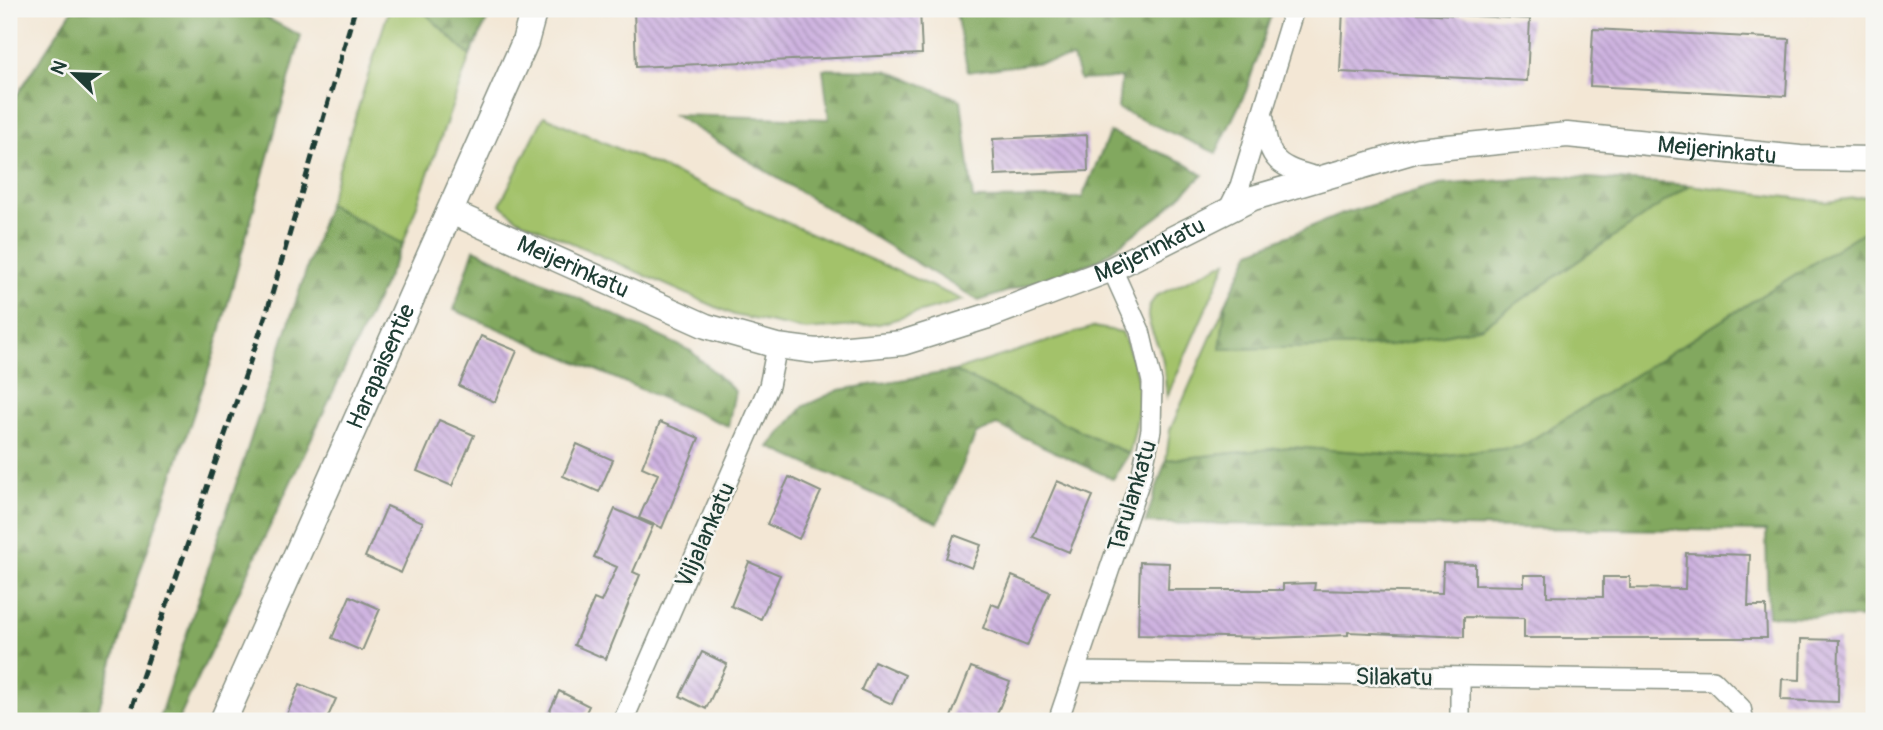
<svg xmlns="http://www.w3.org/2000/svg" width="1883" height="730" font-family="Pangolin,sans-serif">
<defs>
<pattern id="forest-firs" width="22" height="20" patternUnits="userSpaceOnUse" patternTransform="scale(1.75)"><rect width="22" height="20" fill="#82a85e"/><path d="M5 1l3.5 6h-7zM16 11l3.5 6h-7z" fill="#6a8a4e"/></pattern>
<pattern id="building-back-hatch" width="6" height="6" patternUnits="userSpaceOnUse" patternTransform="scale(1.75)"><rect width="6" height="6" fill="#ceb2e0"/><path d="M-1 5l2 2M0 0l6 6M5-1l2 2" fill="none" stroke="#a792b6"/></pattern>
</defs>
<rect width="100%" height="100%" fill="#f6f6f2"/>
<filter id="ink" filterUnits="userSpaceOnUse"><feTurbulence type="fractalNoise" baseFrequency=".0143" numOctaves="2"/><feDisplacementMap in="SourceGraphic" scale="14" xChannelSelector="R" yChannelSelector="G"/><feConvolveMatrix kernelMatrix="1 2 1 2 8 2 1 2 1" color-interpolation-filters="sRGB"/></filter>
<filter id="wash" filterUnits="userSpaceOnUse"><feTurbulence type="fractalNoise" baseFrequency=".00686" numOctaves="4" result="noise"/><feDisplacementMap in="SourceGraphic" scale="28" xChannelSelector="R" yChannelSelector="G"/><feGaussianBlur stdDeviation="1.57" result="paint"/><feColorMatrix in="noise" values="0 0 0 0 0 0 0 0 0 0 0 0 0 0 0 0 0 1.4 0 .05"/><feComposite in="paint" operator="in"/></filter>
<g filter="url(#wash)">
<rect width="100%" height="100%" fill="#f3e7d5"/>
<path fill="#a3c26a" stroke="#61804f" stroke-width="2" d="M 389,9 L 421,9 L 470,56 L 403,244 L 328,204 Z
M 544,116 L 963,300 L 879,324 L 806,330 L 734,315 L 518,219 L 500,204 Z
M 1689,185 L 1827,202 L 1874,195 L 1874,225 L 1520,447 L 1427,457 L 1290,447 L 1166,460 L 1170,430 L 1226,303 L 1220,349 L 1391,346 L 1482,327 Z
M 1227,261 L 1167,397 C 1165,384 1165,370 1162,357 C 1156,334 1136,314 1158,295 Z
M 1093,327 L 1122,332 C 1143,381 1143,403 1129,454 L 954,371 Z"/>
<path fill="url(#forest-firs)" stroke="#507249" stroke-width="2" d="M 73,9 L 250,9 L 301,36 L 214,354 L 141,569 L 95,721 L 9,721 L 9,107 Z
M 421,9 L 492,9 L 470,56 Z
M 955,9 L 1273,9 L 1246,91 L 1216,153 L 1118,109 L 1121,78 L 1080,80 L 1073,58 L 968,72 Z
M 823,69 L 886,70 L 961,100 L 973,199 L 1082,198 L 1110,132 L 1183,162 L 1203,175 L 1160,215 L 1097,261 L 979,301 L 674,115 L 829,119 Z
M 1559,176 L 1689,185 L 1482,327 L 1391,346 L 1220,349 L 1226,303 L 1251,251 L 1342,214 L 1439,185 Z
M 328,204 L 403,244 L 178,721 L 158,721 Z
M 1874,225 L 1874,618 L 1768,616 L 1766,531 L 1145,523 L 1166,460 L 1290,447 L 1427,457 L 1520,447 Z
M 474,249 L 691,351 L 735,391 L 728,426 L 454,310 Z
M 954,371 L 1129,454 L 1113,479 L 997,425 L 976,434 L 938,523 L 769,447 L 804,406 L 839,390 Z"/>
<g id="blocks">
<path fill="url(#building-back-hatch)" d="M 634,9 L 920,9 L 922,54 L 636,67 Z
M 1343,9 L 1530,19 L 1527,81 L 1340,72 Z
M 1593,29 L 1789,39 L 1786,96 L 1590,86 Z
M 1087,135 L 1088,171 L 995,175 L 993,139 Z
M 481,336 L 517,351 L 495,402 L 459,386 Z
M 439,420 L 474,435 L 452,486 L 417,471 Z
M 660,422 L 699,438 L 662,528 L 639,518 L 658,474 L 642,467 Z
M 577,444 L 613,460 L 599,492 L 563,476 Z
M 789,477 L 821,492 L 799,539 L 767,524 Z
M 1057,481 L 1093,496 L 1069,552 L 1033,537 Z
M 387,506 L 423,522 L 401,573 L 365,557 Z
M 615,509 L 653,526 L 633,572 L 640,575 L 606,659 L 574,645 L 594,599 L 601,602 L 617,567 L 594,557 Z
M 954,535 L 981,545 L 972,568 L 946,558 Z
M 1686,553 L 1750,555 L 1748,606 L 1766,606 L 1767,638 L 1524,638 L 1524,618 L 1464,617 L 1464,637 L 1348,632 L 1348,635 L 1270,638 L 1138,635 L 1140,562 L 1169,563 L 1168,590 L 1283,590 L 1283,584 L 1315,583 L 1314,590 L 1442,593 L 1443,563 L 1475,564 L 1475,585 L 1524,586 L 1524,575 L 1547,575 L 1547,596 L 1603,597 L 1603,577 L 1630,577 L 1630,588 L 1685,589 Z
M 749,562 L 780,575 L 761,619 L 731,606 Z
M 1012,576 L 1050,592 L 1027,646 L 983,628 L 992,604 L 999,607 Z
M 350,596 L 380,609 L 362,651 L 332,638 Z
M 1801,639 L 1839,640 L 1838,702 L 1781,700 L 1782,679 L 1800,680 Z
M 702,652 L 727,664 L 706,709 L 680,696 Z
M 874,661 L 905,675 L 892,704 L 861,690 Z
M 971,667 L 1010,682 L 994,721 L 962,721 L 951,717 Z
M 300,684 L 336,699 L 326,721 L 284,721 Z
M 559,691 L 589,706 L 582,721 L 545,721 Z"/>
</g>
</g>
<g filter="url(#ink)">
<use href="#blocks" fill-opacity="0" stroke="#899284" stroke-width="2"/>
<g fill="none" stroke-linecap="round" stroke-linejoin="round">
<g stroke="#899284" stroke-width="22">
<path id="minor" d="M 1264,119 C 1268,162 1278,167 1318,177
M 1228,210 L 1240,186 L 1294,9
M 1075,672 L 1713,680 L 1741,708 L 1744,721
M 623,721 L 769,386 L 777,346
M 1058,721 L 1141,477 L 1151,430 L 1152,382 L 1140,331 L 1112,269
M 1460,721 L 1460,678"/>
</g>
<g stroke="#899284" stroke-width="27">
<g id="tertiary">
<path id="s1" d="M 449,211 L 706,326 L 777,346 L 816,351 L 902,343 L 991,315 L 1112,269 L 1253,198 L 1418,150 L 1567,135 L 1800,158 L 1874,159"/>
</g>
</g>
<g stroke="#899284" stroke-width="29">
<g id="secondary">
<path id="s2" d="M 223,721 L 525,42 L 534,9"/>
</g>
</g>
<use href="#minor" stroke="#fff" stroke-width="19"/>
<use href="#tertiary" stroke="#fff" stroke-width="24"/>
<use href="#secondary" stroke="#fff" stroke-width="26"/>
<path stroke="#1f3d34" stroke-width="5" stroke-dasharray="10 5" stroke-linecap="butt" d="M 127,721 L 266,315 L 355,9"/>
</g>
</g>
<g text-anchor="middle" stroke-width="5" stroke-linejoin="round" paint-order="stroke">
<g font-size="24" fill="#1f3d34" stroke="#f6f6f2">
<text dy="8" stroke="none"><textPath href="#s1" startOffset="1334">Meijerinkatu</textPath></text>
<text dy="8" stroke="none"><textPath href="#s1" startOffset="746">Meijerinkatu</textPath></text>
<text dy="8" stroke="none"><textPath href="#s1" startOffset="136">Meijerinkatu</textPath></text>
<text dy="8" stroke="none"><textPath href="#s2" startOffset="388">Harapaisentie</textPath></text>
<text transform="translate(1132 496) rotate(-73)" y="8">Tarulankatu</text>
<text transform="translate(705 535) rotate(-66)" y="8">Viljalankatu</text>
<text transform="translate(1394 677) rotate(1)" y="8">Silakatu</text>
</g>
</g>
<rect width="1883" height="730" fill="none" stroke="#f6f6f2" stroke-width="35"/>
<g transform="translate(74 74) rotate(293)" stroke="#f6f6f2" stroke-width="5" paint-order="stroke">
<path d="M0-5L12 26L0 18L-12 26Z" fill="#1f3d34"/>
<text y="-10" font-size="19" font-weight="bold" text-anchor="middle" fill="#1f3d34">N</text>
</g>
</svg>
